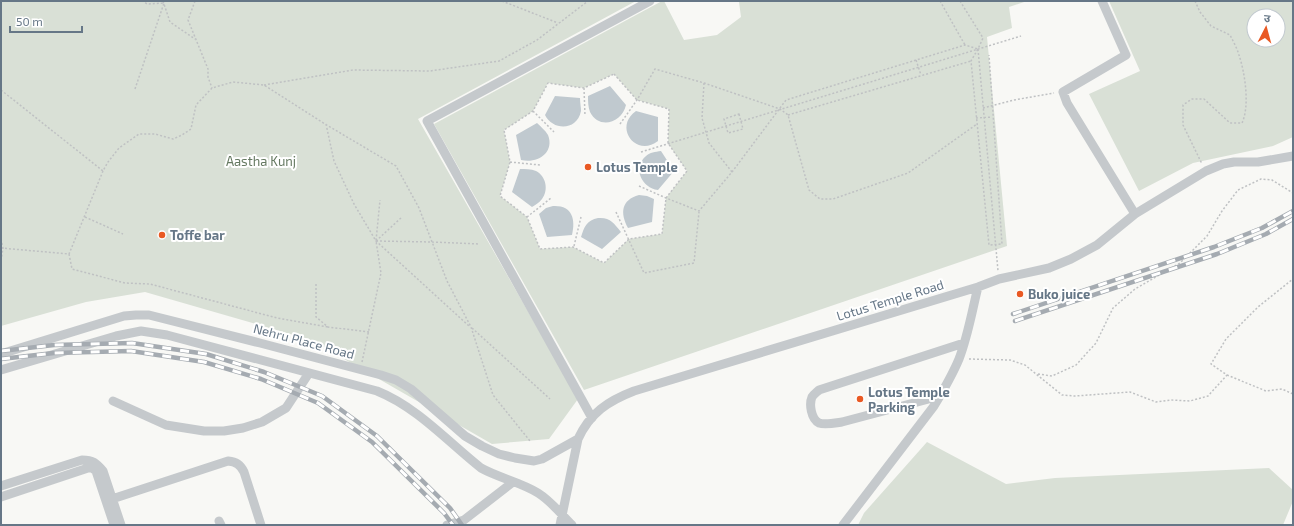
<svg xmlns="http://www.w3.org/2000/svg" width="1294" height="526" font-family="'Exo 2','Noto Sans Devanagari',sans-serif">
<rect width="100%" height="100%" fill="#f8f8f5"/>
<path fill="#d9e0d6" fill-rule="evenodd" d="M 1,1 L 636,1 L 418,119 L 578,399 L 549,439 L 492,444 L 311,340 L 145,292 L 86,302 L 1,326 Z
M 662,1 L 664,1 L 684,40 L 717,35 L 741,17 L 739,2 L 742,1 L 1027,1 L 1009,7 L 1012,28 L 987,37 L 1007,246 L 584,390 L 434,124 ZM 614,74 L 637,100 L 669,109 L 668,143 L 687,171 L 666,198 L 662,234 L 629,239 L 604,263 L 573,247 L 540,249 L 527,217 L 500,196 L 510,162 L 504,130 L 533,111 L 548,83 L 584,88 Z
M 1109,1 L 1293,1 L 1293,137 L 1273,146 L 1193,163 L 1139,191 L 1089,94 L 1140,71 ZM 1254,16 L 1278,16 L 1278,40 L 1254,40 Z
M 927,442 L 1006,484 L 1055,478 L 1269,468 L 1293,490 L 1293,501 L 1283,525 L 858,525 L 864,513 Z"/>
<path fill="#c0c9cf" d="M 610,86 L 626,105 C 622,123 599,130 590,112 C 588,107 588,101 588,96 Z
M 555,96 L 580,98 C 580,103 581,107 581,111 C 577,131 553,131 545,115 Z
M 636,111 L 658,117 L 658,141 C 636,158 613,127 636,111 Z
M 537,123 C 541,127 545,130 548,135 C 555,153 537,164 521,160 L 516,135 Z
M 661,151 L 674,171 L 658,190 C 642,188 632,168 646,156 C 650,152 655,152 661,151 Z
M 520,169 C 525,169 531,169 536,171 C 546,176 549,190 542,199 C 539,203 535,205 532,207 L 512,192 Z
M 639,195 L 647,196 L 654,199 L 652,222 L 628,228 C 620,213 621,200 639,195 Z
M 553,206 C 572,205 576,219 572,235 L 547,237 L 539,214 L 546,208 Z
M 598,218 C 610,217 614,223 621,232 L 602,249 L 581,237 C 584,227 587,220 598,218 Z"/>
<g fill="none" stroke-linecap="round" stroke-linejoin="round">
<path stroke="#bfc1c3" stroke-width="1.5" stroke-dasharray="2 2" stroke-linecap="butt" d="M 163,1 L 170,22 L 195,39
M 195,1 L 188,20 L 208,69 L 208,77 L 212,88
M 502,1 L 558,23
M 940,1 L 965,45
M 960,1 L 983,38 L 978,49 L 971,61 L 989,245 L 1002,244 L 989,55
M 1195,1 L 1200,12 L 1211,26 L 1230,35 C 1233,41 1237,48 1239,55 C 1245,73 1250,106 1242,123 L 1230,123 L 1204,99 L 1192,99 L 1183,105 L 1183,125 L 1202,164
M 978,49 L 998,271
M 916,60 L 921,75
M 614,74 L 637,100 L 669,109 L 668,143 L 687,171 L 666,198 L 662,234 L 629,239 L 604,263 L 573,247 L 540,249 L 527,217 L 500,196 L 510,162 L 504,130 L 533,111 L 548,83 L 584,88 Z
M 704,83 L 702,118 L 709,143 L 732,172
M 264,85 L 353,70 L 430,71 L 499,61 L 537,40 L 588,1
M 584,88 L 585,116
M 135,89 L 164,3 L 147,4 L 143,1
M 1,90 L 103,171 L 108,162 L 119,148 L 139,134 L 155,134 L 173,139 L 182,135 L 191,129 L 196,105 L 212,88 L 233,82 L 264,85 L 325,124 L 396,166 L 419,208 L 447,281 L 471,327 L 493,395 L 530,441
M 983,108 L 1014,100 L 1054,93
M 533,111 L 554,132
M 739,114 L 743,129 L 728,133 L 724,119 Z
M 788,115 L 971,61
M 976,118 L 992,117
M 326,124 L 334,161 L 354,204 L 376,241 L 469,326
M 620,124 L 637,100 L 655,69 L 704,83 L 780,109 L 788,115 L 809,190 L 820,199 L 833,199 L 908,173 L 977,124
M 641,152 L 1021,36
M 510,162 L 540,165
M 639,186 L 666,198 L 699,211 L 732,172 L 786,100 L 965,45 L 978,49
M 616,212 L 644,273 L 694,263 L 699,212
M 85,217 L 123,234
M 527,217 L 551,198
M 1,239 L 3,248 L 1,261
M 376,241 L 431,242 L 479,244
M 376,241 L 402,217
M 574,246 L 581,217
M 1,248 L 69,254 L 103,171
M 69,254 L 72,269 L 125,283 L 150,284 L 277,318 L 328,327
M 316,284 L 316,317 L 328,327 L 369,332
M 472,328 L 550,399
M 969,359 L 1010,360 L 1025,365 L 1062,395 L 1075,396 L 1130,392 L 1156,402 L 1171,400 L 1190,401 L 1208,396 L 1227,375 L 1211,364 L 1226,339 L 1258,307 L 1293,279
M 362,362 L 381,273 L 376,241 L 380,200
M 1038,374 L 1052,376 L 1076,365 L 1096,343 L 1113,308 L 1135,289 L 1180,263 L 1207,236 L 1222,211 L 1238,190 L 1261,179 L 1272,180 L 1293,193
M 1227,375 L 1266,391 L 1282,389 L 1293,394"/>
<path stroke="#c5c9cc" stroke-width="9" d="M 1102,1 L 1126,55 L 1063,92 L 1067,103 L 1135,214
M 1,354 L 124,316 L 136,315 L 149,315 L 260,343 L 381,375 L 396,380 L 411,389 L 465,436 L 482,446 L 499,454 L 515,458 L 534,461 L 542,459 L 578,439
M 1,370 L 116,336 L 141,331 L 167,335 L 377,391 C 417,407 448,442 481,468 C 499,478 520,482 538,493 C 551,501 561,514 572,525
M 940,396 L 842,422 C 835,423 825,425 819,423 C 811,419 809,404 812,397 C 814,394 817,392 819,390 L 964,343
M 113,401 L 166,425 L 204,431 L 224,431 L 243,428 L 262,422 L 286,408 L 309,373
M 592,418 L 427,121 L 650,1
M 1,486 L 82,460 C 93,460 96,463 103,471 L 121,525
M 1,497 L 88,468 L 92,468 L 96,471 L 114,525
M 112,499 L 228,461 C 236,462 240,464 244,472 L 261,525
M 219,521 L 221,525
M 447,525 L 464,520 L 513,482
M 560,525 L 578,439 C 590,413 608,401 634,391 L 978,287 L 999,279 L 1049,268 L 1071,259 L 1097,245 L 1135,214 L 1206,171 L 1223,164 L 1234,162 L 1258,162 L 1293,156
M 843,525 L 934,406 C 943,391 952,376 959,359 C 968,336 972,311 978,287"/>
<g stroke="#a5abb1" stroke-width="4.5">
<path id="rail" d="M 1013,314 L 1214,247 L 1262,228 L 1293,211
M 1015,321 L 1217,254 L 1266,234 L 1293,219
M 1,351 L 54,345 L 132,343 L 206,354 L 264,372 L 322,396 L 377,436 L 450,508 L 462,525
M 1,359 L 54,353 L 131,351 L 204,362 L 261,379 L 318,403 L 372,442 L 444,513 L 453,525"/>
</g>
<use href="#rail" stroke="#fff" stroke-width="3" stroke-dasharray="9" stroke-linecap="butt"/>
</g>
<g fill="#e95923" stroke="#fff" stroke-width="1.5">
<circle cx="588" cy="167" r="4"/>
<circle cx="162" cy="235" r="4"/>
<circle cx="1020" cy="294" r="4"/>
<circle cx="860" cy="399" r="4"/>
</g>
<g text-anchor="middle" stroke-width="4" stroke-linejoin="round" paint-order="stroke">
<g font-size="13" fill="#657961" stroke="#fff">
<text x="261" y="166">Aastha Kunj</text>
</g>
<g font-size="13" font-weight="bold" fill="#667787" stroke="#fff" text-anchor="start">
<text x="596" y="172">Lotus Temple</text>
<text x="170" y="240">Toffe bar</text>
<text x="1028" y="299">Buko juice</text>
<text x="868" y="397">Lotus Temple<tspan x="868" dy="15">Parking</tspan></text>
</g>
<g font-size="13" fill="#667787" stroke="#fff">
<text transform="translate(890 300) rotate(-17)" y="5">Lotus Temple Road</text>
<text transform="translate(304 341) rotate(15)" y="5">Nehru Place Road</text>
</g>
</g>
<rect width="1294" height="526" fill="none" stroke="#667787" stroke-width="4"/>
<g transform="translate(1266 28) rotate(6)"><circle r="19" fill="#ffffff" stroke="#c2c9cf"/>
<path d="M0-3L7 15L0 10L-7 15Z" fill="#e95923"/>
<text y="-6" font-size="11" font-weight="bold" text-anchor="middle" fill="#667787">उ</text>
</g>
<path d="M10 26v6h72v-6" fill="none" stroke="#667787" stroke-width="2"/>
<text x="16" y="26" font-size="12" fill="#667787" stroke="#ffffff" stroke-width="3" paint-order="stroke">50 m</text>
</svg>
